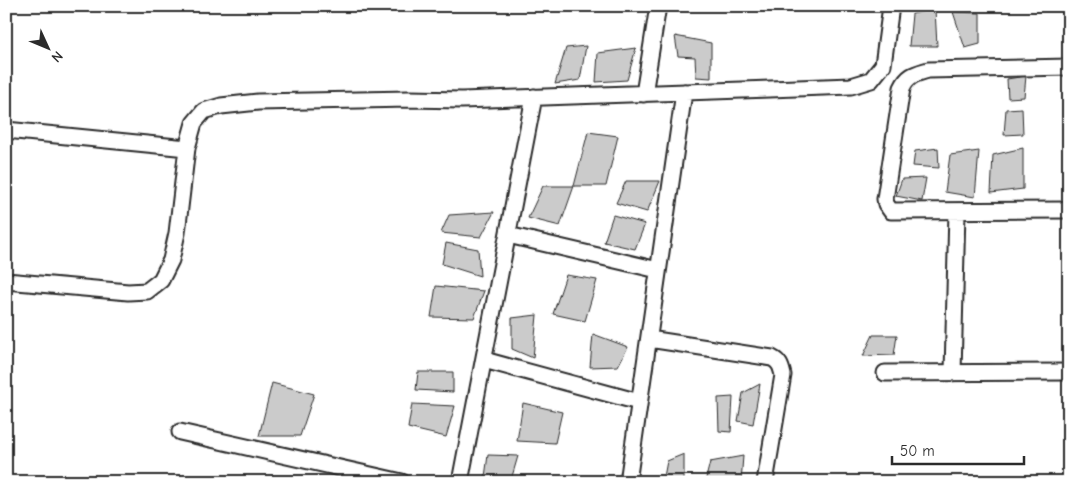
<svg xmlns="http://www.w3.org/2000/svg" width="1075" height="488" font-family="'Comic Neue',sans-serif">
<rect width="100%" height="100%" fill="#fff"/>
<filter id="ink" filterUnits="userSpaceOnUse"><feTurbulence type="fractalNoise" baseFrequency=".02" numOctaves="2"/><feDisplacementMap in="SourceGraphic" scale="10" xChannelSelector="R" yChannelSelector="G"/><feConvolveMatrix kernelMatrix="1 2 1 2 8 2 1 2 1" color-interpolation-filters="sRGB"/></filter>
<g filter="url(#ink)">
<path fill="#cbcbcb" stroke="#2b2b2b" d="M 935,9 L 937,46 L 909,46 L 912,14 Z
M 953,12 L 980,13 L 980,44 L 965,48 Z
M 675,36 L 711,43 L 711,78 L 696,77 L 695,57 L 678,56 Z
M 586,46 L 580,80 L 555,84 L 566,48 Z
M 636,48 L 627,80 L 596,82 L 598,53 Z
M 1026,76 L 1024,97 L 1008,98 L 1007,79 Z
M 1022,108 L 1023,134 L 1004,135 L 1006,109 Z
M 588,132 L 618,136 L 606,186 L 574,186 Z
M 938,148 L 939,168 L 913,166 L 915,151 Z
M 1023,148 L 1023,189 L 991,193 L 993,155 Z
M 979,151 L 975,197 L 945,192 L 950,155 Z
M 926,178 L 922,201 L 896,196 L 902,179 Z
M 626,181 L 660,181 L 647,212 L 616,203 Z
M 543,186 L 574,186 L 560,226 L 528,218 Z
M 494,212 L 481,237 L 441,233 L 449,215 Z
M 613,215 L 645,224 L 635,249 L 604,242 Z
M 446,243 L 478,249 L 480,276 L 442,264 Z
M 566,275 L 597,280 L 585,321 L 553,314 Z
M 436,286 L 484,291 L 474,318 L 431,317 Z
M 537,315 L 533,358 L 512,349 L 512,318 Z
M 593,334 L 628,347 L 618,366 L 590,367 Z
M 873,335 L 897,335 L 894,355 L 863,356 Z
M 418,372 L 453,372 L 453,392 L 416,390 Z
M 272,383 L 314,394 L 300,436 L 259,436 Z
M 760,384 L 753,424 L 738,421 L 743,393 Z
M 733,397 L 731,432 L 719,431 L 718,398 Z
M 523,403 L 562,412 L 555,443 L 517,441 Z
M 412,404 L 455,406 L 446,437 L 408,428 Z
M 684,454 L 684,482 L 663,482 L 667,461 Z
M 488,455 L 518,456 L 511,480 L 485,477 Z
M 743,456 L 741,482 L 705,482 L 710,462 Z"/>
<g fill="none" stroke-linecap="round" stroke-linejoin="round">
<g stroke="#2b2b2b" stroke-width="19">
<path id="minor" d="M 1069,67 L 928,70 C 915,74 908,75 902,88 L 885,199 L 886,204 L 891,211 L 1069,210
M 644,94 L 658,6
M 6,130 L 187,148
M 508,235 L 658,270
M 6,281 L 128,292 L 147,291 L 161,280 L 171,260 L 177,233 L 187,148 L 194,123 L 204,111 L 221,106 L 258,102 L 409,99 L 462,100 L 851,86 L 871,80 L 883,65 L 891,6
M 649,339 L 772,358 C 780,362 781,367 783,375 L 765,482
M 484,360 L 639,402
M 885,373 L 1069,372
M 953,373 L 957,211
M 180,432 L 402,482
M 460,482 L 534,97
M 628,482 L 684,92"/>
</g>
<use href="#minor" stroke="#fff" stroke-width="15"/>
</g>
</g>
<rect width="1075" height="488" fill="none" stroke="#fff" stroke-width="25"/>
<rect x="12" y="12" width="1050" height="463" fill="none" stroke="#2b2b2b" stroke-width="2" filter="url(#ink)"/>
<g transform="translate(48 48) rotate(134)" stroke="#ffffff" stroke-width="4" paint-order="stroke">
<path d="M0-4L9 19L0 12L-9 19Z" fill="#2b2b2b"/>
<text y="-8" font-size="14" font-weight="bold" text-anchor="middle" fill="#2b2b2b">N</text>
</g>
<path d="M892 456v8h132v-8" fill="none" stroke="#2b2b2b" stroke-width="2.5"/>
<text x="900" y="456" font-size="15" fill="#2b2b2b" stroke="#ffffff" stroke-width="4" paint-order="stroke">50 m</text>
</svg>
